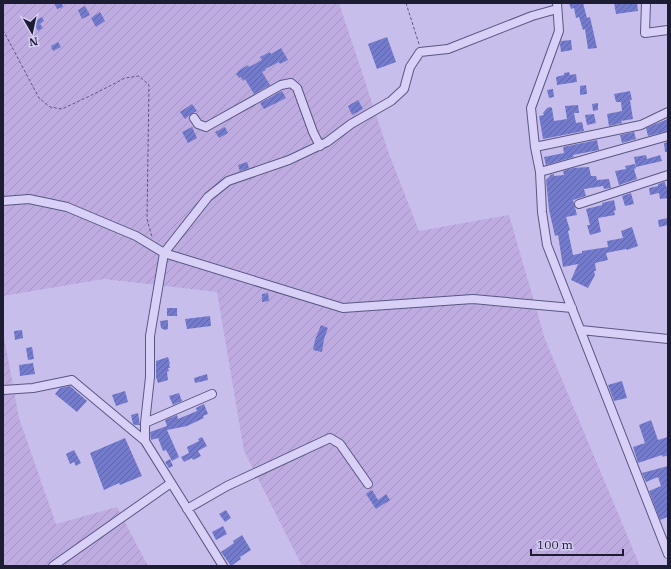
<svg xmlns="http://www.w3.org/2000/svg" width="671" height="569" font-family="'IBM Plex Serif',serif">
<defs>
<pattern id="farmland-furrows" width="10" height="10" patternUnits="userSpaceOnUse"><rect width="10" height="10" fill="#beace1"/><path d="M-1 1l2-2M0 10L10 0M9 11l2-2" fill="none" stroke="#a393c2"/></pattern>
<pattern id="building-hatch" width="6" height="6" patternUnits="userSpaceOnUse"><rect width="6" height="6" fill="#747bca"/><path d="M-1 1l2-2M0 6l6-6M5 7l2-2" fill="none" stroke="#5e64a5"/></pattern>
</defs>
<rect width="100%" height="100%" fill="#c8beec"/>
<path fill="url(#farmland-furrows)" d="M 3,3 L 339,3 L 388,151 L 419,231 L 509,215 L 545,339 L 640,566 L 302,566 L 244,451 L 217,292 L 104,279 L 3,296 Z
M 3,331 L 19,418 L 56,524 L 117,507 L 148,566 L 3,566 Z"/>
<path fill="url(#building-hatch)" d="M 54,3 L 62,3 L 63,7 L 57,9 Z
M 569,3 L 583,3 L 587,18 L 590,17 L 597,48 L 588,49 L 585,29 L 583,30 L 579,17 L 576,18 L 574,8 L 571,9 Z
M 614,3 L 637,3 L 638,11 L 616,14 Z
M 85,6 L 90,15 L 82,19 L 78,10 Z
M 100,12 L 105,21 L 96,27 L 91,18 Z
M 42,17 L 44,21 L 40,24 L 43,28 L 38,31 L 33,22 Z
M 387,37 L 396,62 L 377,69 L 368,44 Z
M 571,40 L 572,50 L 561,52 L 560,44 L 561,41 Z
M 58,42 L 61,47 L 53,51 L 51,46 Z
M 281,48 L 288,60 L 280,64 L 279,62 L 265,69 L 266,70 L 262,72 L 270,85 L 254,94 L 245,79 L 243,81 L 241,77 L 239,78 L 236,74 L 238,72 L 238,71 L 248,65 L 249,67 L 262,60 L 260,57 L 270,52 L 271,54 Z
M 569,72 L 570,75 L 576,74 L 577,82 L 557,85 L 556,77 L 564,75 L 564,73 Z
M 586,85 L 587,94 L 580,95 L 580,86 Z
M 553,89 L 554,97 L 549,98 L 547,90 Z
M 282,91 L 286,98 L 264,109 L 260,103 Z
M 630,91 L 632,100 L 630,100 L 633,119 L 621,121 L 622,123 L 609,126 L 607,114 L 622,111 L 621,102 L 616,102 L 614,94 Z
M 358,100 L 363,109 L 352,115 L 348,106 Z
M 598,103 L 598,110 L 593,111 L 592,104 Z
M 192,104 L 197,111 L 191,114 L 185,119 L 180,112 Z
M 578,105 L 579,113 L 574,113 L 576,123 L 582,122 L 584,131 L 543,139 L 539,116 L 544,115 L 543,113 L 547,108 L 550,107 L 552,108 L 554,121 L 567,119 L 565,106 Z
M 594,114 L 596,123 L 587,125 L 585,115 Z
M 668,119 L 668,131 L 648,136 L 646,128 Z
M 192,127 L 197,138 L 188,143 L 182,132 Z
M 225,127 L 228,133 L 219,138 L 215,132 Z
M 634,132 L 636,139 L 622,143 L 620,135 Z
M 597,140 L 599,150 L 573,155 L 574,157 L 546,165 L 544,157 L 564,153 L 563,147 Z
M 668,142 L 668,152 L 665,152 L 664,143 Z
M 646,155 L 647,159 L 660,155 L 662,161 L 636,167 L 634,157 Z
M 247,162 L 249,168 L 240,171 L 238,165 Z
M 635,164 L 636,168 L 634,169 L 637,179 L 619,185 L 615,171 L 626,169 L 625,166 Z
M 589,167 L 591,176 L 596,176 L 597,180 L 609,179 L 611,188 L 604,189 L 603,186 L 584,189 L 586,196 L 573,200 L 577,215 L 566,217 L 570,230 L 568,231 L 573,255 L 582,253 L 582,251 L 608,247 L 607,241 L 623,238 L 621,231 L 632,227 L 638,246 L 627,250 L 626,249 L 606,253 L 608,260 L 595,263 L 596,271 L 594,271 L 595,275 L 588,288 L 571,280 L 578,264 L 563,267 L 558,235 L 555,236 L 549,210 L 546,180 L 550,176 L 550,175 L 554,174 L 554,176 L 564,175 L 563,171 L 573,168 Z
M 665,182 L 666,187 L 667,186 L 668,198 L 660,199 L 659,193 L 650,195 L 649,188 L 658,186 L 658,184 Z
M 631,193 L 634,204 L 625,206 L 622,196 Z
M 614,200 L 616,210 L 614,211 L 615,215 L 598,218 L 601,232 L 590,235 L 587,225 L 590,225 L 586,209 L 602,205 L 602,203 Z
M 668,218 L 668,225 L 659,227 L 658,220 Z
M 268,293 L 269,301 L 262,302 L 262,294 Z
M 167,308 L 177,308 L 177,316 L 167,316 Z
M 210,316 L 211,326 L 187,329 L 185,319 Z
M 168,320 L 168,329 L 165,330 L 161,328 L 160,321 Z
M 321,325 L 328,328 L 324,339 L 322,352 L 313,350 L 315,340 Z
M 22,330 L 23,338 L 15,340 L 14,331 Z
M 32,347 L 34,359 L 28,360 L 26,348 Z
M 168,357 L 170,364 L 169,364 L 170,368 L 168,368 L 169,371 L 167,372 L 168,380 L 158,383 L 156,377 L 156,361 Z
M 33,363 L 35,374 L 20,376 L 19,365 Z
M 207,374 L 208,380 L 195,383 L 194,378 Z
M 622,381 L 627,398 L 614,401 L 608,385 Z
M 70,386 L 87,401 L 77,412 L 55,394 L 60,388 Z
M 125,391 L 128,402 L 116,406 L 112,395 Z
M 179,393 L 182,401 L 173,405 L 169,396 Z
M 204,404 L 208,414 L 203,416 L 204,418 L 187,426 L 167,430 L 179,457 L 172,461 L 166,450 L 163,451 L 158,438 L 151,440 L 150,432 L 167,426 L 165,420 L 177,415 L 178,419 L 197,411 L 196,408 Z
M 138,413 L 140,425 L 135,425 L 133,424 L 131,415 Z
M 651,420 L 658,440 L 668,437 L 668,455 L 663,457 L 662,455 L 638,463 L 633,447 L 645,443 L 639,425 Z
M 202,437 L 207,446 L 198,451 L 201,456 L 193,460 L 192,458 L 184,462 L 181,457 L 189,453 L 187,447 L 199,441 L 198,439 Z
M 125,438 L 142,476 L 120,485 L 119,483 L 104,490 L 90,453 Z
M 74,450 L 81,463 L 76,466 L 74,462 L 70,464 L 66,454 Z
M 170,459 L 173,466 L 169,468 L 165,462 Z
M 668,466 L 668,517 L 660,520 L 649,491 L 661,486 L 658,477 L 646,482 L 642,473 Z
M 372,490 L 378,500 L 386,494 L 390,500 L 376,509 L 366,494 Z
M 226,510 L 231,518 L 225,522 L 219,514 Z
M 223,526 L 227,534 L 216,540 L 212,532 Z
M 242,535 L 251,550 L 240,557 L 241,559 L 231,566 L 221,552 L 234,543 L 233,541 Z"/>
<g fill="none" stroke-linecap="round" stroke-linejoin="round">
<g stroke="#595784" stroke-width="10">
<path id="minor" d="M 557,3 L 559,31 L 531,108 L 535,147 L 540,172 L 542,212 L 547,245 L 668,554
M 646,3 L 645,33 L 668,30
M 194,118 L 198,124 L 206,127 L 281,85 L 291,83 L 297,88 L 313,132 L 320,146
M 535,147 L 641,125 L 668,112
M 540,172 L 668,136
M 3,201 L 29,199 L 67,207 L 136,236 L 164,253 L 343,308 L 473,299 L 572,308
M 579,204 L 668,175
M 581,330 L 668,339
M 3,390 L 33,388 L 72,380 L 145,441
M 145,423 L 212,394
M 187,509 L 227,486 L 330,438 L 340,444 L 368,484
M 53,566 L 171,483
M 223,566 L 145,441 L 145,423 L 150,377 L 150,336 L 164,253 L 208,197 L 228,181 L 289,160 L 327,142 L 351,124 L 391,101 L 404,89 L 410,67 L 420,52 L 448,49 L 532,16 L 557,9"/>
</g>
<path stroke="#595784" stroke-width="1" stroke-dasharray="3 2" stroke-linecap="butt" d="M 406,3 L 419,44
M 3,30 L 39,98 L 50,107 L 62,109 L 96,93 L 125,78 L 139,76 L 149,85 L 147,219 L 152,237"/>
<use href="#minor" stroke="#d9d0f7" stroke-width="8"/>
</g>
<rect width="671" height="569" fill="none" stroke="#1c1c33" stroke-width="8"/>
<g transform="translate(32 32) rotate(171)" stroke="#d6cdf4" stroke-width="3" paint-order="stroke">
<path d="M0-3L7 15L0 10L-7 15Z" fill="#1c1c33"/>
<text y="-6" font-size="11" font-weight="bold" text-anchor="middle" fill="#1c1c33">N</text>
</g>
<path d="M531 549v6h92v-6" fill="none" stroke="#1c1c33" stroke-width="2"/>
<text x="537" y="549" font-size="12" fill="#1c1c33" stroke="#d6cdf4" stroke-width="3" paint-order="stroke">100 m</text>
</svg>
